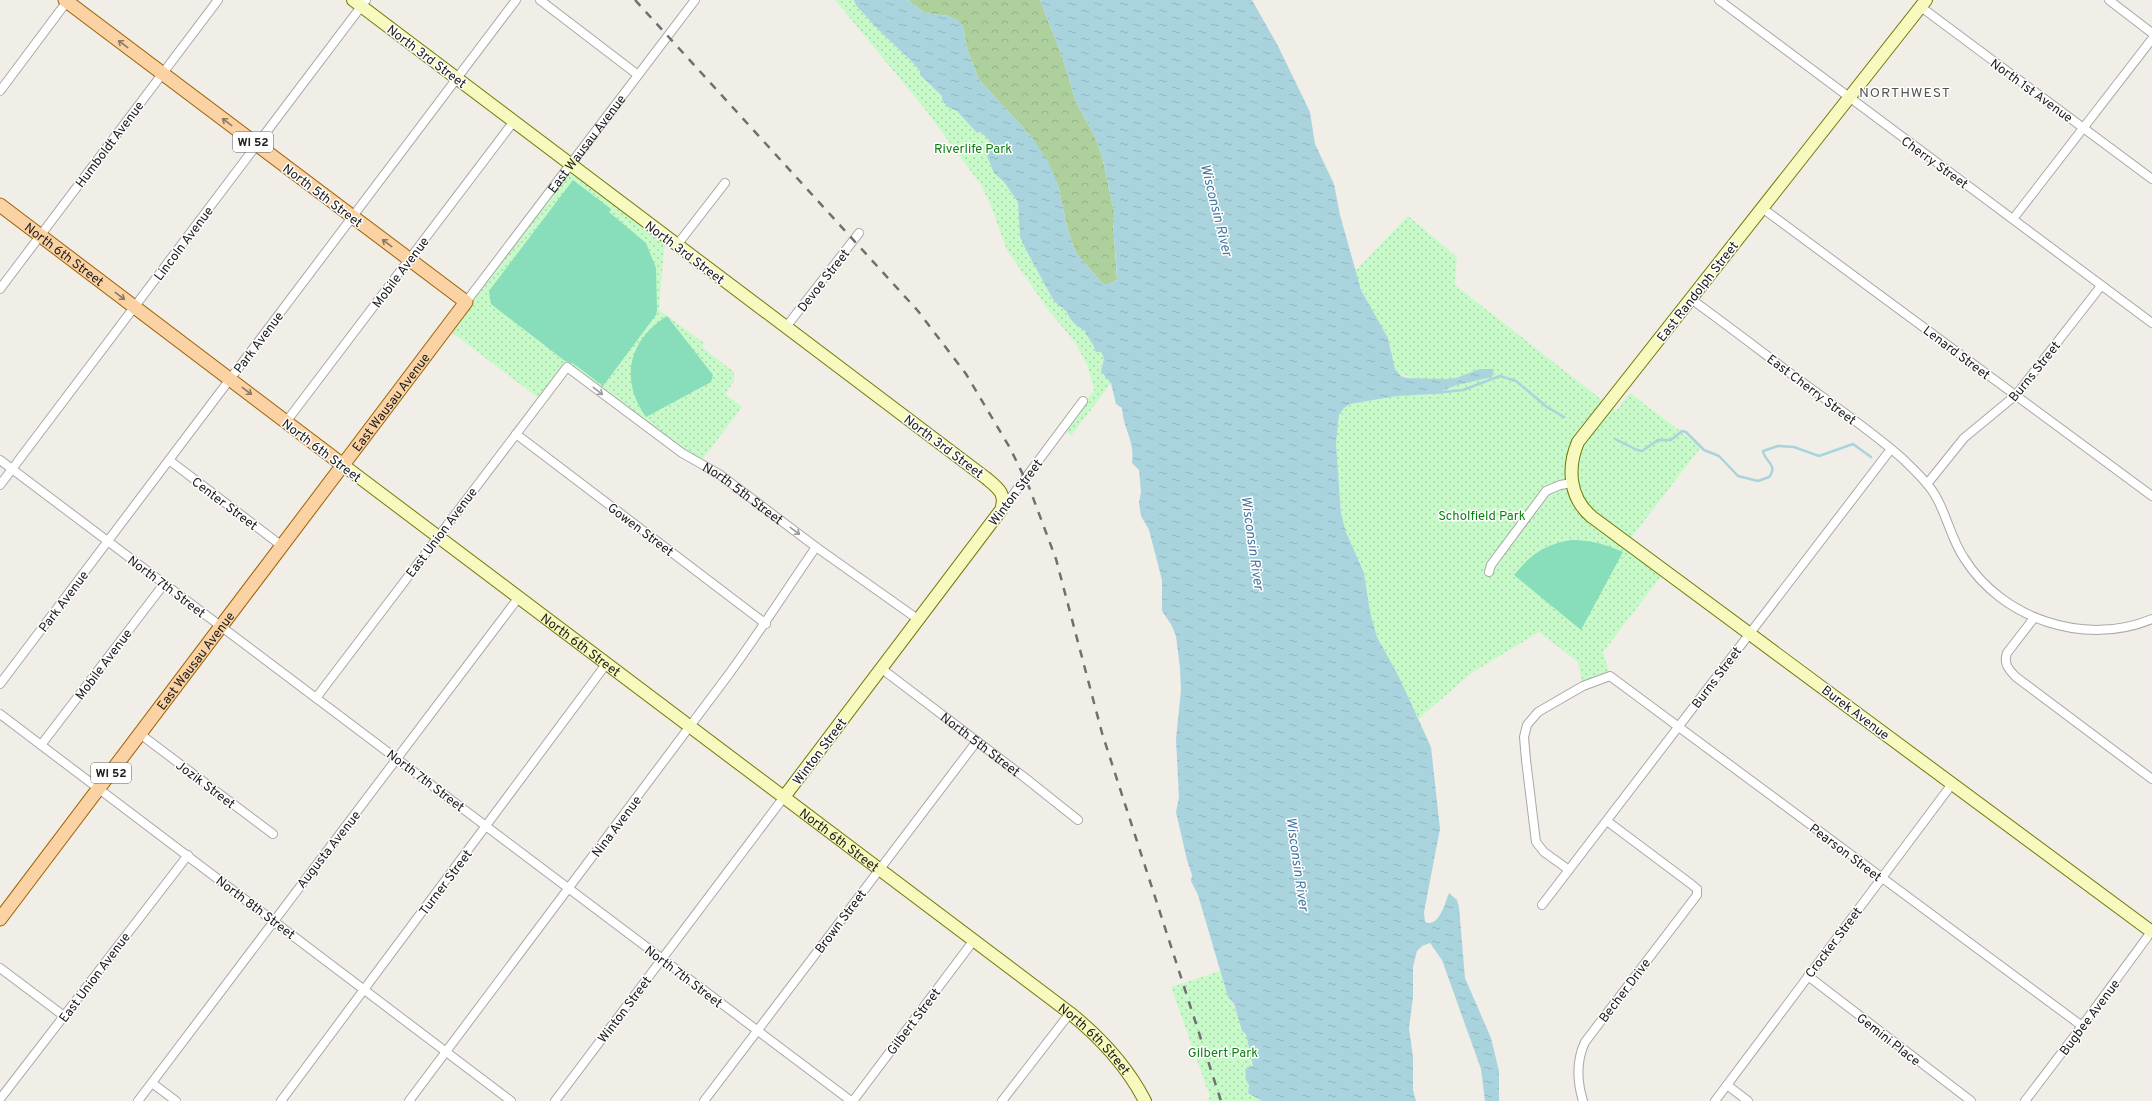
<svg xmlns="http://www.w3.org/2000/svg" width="2152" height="1101" font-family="Overpass,sans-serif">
<defs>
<pattern id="forest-crowns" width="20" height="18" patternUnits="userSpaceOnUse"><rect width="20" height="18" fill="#aed09d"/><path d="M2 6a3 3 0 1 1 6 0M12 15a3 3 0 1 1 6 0" fill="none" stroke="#95b287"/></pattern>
<pattern id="park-dots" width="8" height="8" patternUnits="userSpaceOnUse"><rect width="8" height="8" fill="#c7f9c9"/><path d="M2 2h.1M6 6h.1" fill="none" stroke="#abd5ac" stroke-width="1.8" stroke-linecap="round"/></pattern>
<pattern id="water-ripples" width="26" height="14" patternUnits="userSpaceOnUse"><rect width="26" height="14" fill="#a9d4de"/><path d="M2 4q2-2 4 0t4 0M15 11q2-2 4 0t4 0" fill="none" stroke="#91b6be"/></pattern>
</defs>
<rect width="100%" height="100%" fill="#f1eee8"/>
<path fill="url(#forest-crowns)" d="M 908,0 L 1040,0 L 1062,56 L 1076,102 L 1095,137 L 1102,156 L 1115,216 L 1113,222 L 1117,280 L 1109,284 L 1103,284 L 1076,253 L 1068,231 L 1058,185 L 1031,136 L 979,80 L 967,49 L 963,26 L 949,16 L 925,13 Z"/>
<path fill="url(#park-dots)" d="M 835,0 L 854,0 C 856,8 862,11 867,17 C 883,37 904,51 920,71 L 920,75 L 942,96 L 948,107 L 957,111 L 977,133 L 981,132 L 989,140 L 990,148 L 987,156 L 994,173 L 1004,182 L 1018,202 L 1020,237 L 1026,250 L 1054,301 L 1067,312 C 1070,323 1078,324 1085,330 C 1086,332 1095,348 1095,350 L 1101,352 L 1105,358 L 1102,362 L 1102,375 L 1108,378 L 1111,383 L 1071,436 L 1065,431 L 1094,390 L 1088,367 L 1075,342 L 1049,311 L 1007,250 L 991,206 L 981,185 L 925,109 Z
M 569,165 L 670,241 L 664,249 L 659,310 L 704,343 L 702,347 L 734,372 L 734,381 L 725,394 L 742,407 L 699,464 L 567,366 L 541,400 L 446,328 Z
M 1408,216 L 1457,257 L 1455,285 L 1616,411 L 1630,393 L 1701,447 L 1624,547 L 1662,575 L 1603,652 L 1610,676 L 1583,686 L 1578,662 L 1539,632 L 1473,672 L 1418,719 L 1399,677 L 1377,637 L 1370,612 L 1364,573 L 1346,532 L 1341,514 L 1336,443 L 1339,415 L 1344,408 L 1350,404 L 1397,396 L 1434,394 L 1457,385 L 1480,369 C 1472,372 1465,376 1457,378 C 1445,381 1402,381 1395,370 C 1390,361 1393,347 1387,337 C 1375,315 1362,296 1355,271 Z
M 1220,971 L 1228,997 L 1233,1004 L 1238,1017 L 1240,1028 L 1246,1034 L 1253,1066 L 1247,1067 C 1245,1074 1244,1078 1249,1085 L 1248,1093 L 1262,1101 L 1207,1101 L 1210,1097 L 1171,987 Z"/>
<path fill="#88deba" d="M 573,180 L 611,209 L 609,212 L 646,243 L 656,268 L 657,310 L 656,315 L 603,386 L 574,364 L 565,361 L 491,304 L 489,291 Z
M 667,316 L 713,375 L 711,382 L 646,417 C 619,379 629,340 667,316 Z
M 1571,540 C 1590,540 1605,544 1623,552 L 1581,630 L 1514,575 C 1531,554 1544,545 1571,540 Z"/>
<path fill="url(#water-ripples)" d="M 854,0 L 908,0 L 925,13 L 949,16 L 958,20 L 963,26 L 967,49 L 979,80 L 1031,136 L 1049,163 L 1058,185 L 1068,231 L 1076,253 L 1103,284 L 1109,284 L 1117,280 L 1117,277 L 1113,222 L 1115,216 L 1102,156 L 1095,137 L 1076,102 L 1062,56 L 1040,0 L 1252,0 L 1278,46 L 1310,112 L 1315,144 L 1334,184 L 1340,215 L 1361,290 L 1388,338 L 1395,369 L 1401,376 L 1407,378 L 1445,379 L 1456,378 L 1480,369 L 1494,369 L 1492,377 L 1457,385 L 1434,394 L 1397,396 L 1350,404 L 1344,408 L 1339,415 L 1336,443 L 1341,514 L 1346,532 L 1364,573 L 1370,612 L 1377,637 L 1399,677 L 1431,747 L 1440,829 L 1424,912 L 1425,922 C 1439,928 1445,903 1449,893 L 1457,900 L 1459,907 L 1465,978 L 1491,1038 L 1499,1071 L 1499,1101 L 1485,1101 L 1481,1069 L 1442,960 L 1430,943 L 1422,946 L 1417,951 L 1413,967 L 1413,997 L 1409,1028 L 1413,1057 L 1413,1090 L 1416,1101 L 1262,1101 L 1248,1093 L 1249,1085 C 1244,1078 1245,1074 1247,1067 L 1253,1066 L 1246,1034 L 1242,1031 L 1234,1004 L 1228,997 L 1198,895 L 1191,881 L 1192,875 L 1187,860 L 1176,812 L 1179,797 L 1176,739 L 1181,690 L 1180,668 L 1176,636 L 1171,624 L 1162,611 L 1162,580 L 1149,530 L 1141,516 L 1139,503 L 1141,492 L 1139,470 L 1132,463 C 1135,440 1123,429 1122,408 L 1116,404 L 1111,383 L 1101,372 L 1104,358 L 1101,352 L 1096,352 C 1094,344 1088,339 1085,331 C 1077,326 1070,321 1067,312 L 1054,301 L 1026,250 L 1020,237 L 1018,202 L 1004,182 L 994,173 L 987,156 L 990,148 L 989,140 L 981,132 L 977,133 L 957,111 L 948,107 L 942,100 L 942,96 L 920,75 L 920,71 C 904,51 883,37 867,17 C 862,11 856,8 854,0 Z"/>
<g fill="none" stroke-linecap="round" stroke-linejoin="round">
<path stroke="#a9d4de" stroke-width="2.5" d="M 1434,393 L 1463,390 L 1500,376 L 1516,381 L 1547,407 L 1564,417
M 1615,439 L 1637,450 L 1642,451 L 1658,440 L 1671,440 L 1682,431 L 1686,432 L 1704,450 L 1719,456 L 1738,476 L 1758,481 L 1769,477 C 1779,465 1764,461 1763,451 L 1778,446 L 1794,447 L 1819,456 L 1853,444 L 1871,457"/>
<g stroke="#a8a8a8" stroke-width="10">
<g id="street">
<path d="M 540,0 L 638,75"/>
<path d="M 1719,0 L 2152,323"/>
<path d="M 2109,0 L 2152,33"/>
<path d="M 1921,7 L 2152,179"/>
<path d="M 0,91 L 68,0"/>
<path d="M 1762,208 L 2152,496"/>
<path d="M 2013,219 L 2152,39"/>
<path d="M 677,245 L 725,183"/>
<path d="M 0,289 L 218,0"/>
<path d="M 1691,299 C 1727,325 1762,352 1798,379 C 1833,405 1870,430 1903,459 C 1914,470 1927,481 1935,495 C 1947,515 1951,539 1964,558 C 2002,619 2085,647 2152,619"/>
<path id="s1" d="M 466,302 L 695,0"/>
<path d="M 786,327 L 859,233"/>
<path d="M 286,422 L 514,121"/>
<path d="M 516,434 L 766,624"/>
<path d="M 0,460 L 851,1101"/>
<path d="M 169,460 L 282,546"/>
<path d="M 1927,484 L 1964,438 L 2016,395 L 2101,286"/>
<path d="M 0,485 L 366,0"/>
<path d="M 1003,508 L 1083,401"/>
<path d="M 1489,572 L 1491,565 L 1546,491 L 1560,485 L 1572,483"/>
<path d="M 2034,618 L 2007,653 C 2003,663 2009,670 2016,677 L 2152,779"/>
<path id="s2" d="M 882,669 L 1024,777 L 1078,820"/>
<path d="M 0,684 L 516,0"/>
<path id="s3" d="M 316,698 L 567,367 L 682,453 L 719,474 L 816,547 L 919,620"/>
<path d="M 0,714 L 511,1101"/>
<path d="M 140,734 L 273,834"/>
<path d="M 41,745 L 164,584"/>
<path d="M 1569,870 L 1544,852 L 1536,842 L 1526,760 L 1524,737 L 1527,725 L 1538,712 L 1583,686 L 1610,676 L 2082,1026"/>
<path d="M 1542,905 L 1891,449"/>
<path d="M 0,968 L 64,1016"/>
<path d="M 1808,976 L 1971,1101"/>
<path d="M 152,1083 L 176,1101"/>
<path d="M 1727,1085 L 1748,1101"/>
<path d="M 0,1099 L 188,855"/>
<path d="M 138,1101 L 519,597"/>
<path d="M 281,1101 L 607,663"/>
<path d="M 409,1101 L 729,674 C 759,633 787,589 816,547"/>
<path d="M 555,1101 L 784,797"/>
<path d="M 704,1101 L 977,741"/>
<path d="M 853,1101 L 974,940"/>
<path d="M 1002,1101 L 1070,1013"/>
<path d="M 1583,1101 C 1577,1081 1576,1061 1585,1042 L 1697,895 L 1697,889 L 1691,884 L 1607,821"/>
<path d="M 1715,1101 L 1952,784"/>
<path d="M 2025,1101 L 2082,1026 L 2151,932"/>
</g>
</g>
<g stroke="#717a07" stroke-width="14">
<g id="secondary">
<path d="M 353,0 L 986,478 C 998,488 1007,494 1001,510 L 784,797"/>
<path d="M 1926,0 L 1578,442 C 1567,468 1569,498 1592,517 L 2152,932"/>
<path id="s4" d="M 343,465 L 1070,1013 C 1101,1038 1127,1066 1145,1101"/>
</g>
</g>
<g stroke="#9c6302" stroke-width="15">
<g id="primary">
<path id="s5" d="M 0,205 L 343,465"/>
<path id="s6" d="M 0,919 L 466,302 L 65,0"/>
</g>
</g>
<use href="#street" stroke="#fff" stroke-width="8"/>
<use href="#secondary" stroke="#f8f9be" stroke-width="12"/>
<use href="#primary" stroke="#fbd2a3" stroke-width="13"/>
<path stroke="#6f6f6f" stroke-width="2.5" stroke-dasharray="8 8" stroke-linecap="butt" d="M 635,0 L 918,311 L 966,374 L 1010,448 L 1029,487 L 1056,559 L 1102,733 L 1221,1101"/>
</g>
<defs><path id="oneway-shaft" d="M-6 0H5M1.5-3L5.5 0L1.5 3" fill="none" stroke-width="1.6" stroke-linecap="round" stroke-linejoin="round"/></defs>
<g stroke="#8e7a62">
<use href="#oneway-shaft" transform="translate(123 44) rotate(-143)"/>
<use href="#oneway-shaft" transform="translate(227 122) rotate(-143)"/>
<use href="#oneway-shaft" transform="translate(387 243) rotate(-143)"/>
<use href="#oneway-shaft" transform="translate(120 296) rotate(37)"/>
<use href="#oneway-shaft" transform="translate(247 391) rotate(37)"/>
</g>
<g stroke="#9b9b9b">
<use href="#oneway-shaft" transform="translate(598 391) rotate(38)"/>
<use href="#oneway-shaft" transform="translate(795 531) rotate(37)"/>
</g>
<g text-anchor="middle" stroke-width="3" stroke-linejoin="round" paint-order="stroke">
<g fill="#fff" stroke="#646464" stroke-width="1">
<rect x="233" y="132" width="40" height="20" rx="3"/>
<rect x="91" y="763" width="40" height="20" rx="3"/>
</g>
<g font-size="12" font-weight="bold" fill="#212121">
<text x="253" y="146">WI 52</text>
<text x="111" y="777">WI 52</text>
</g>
<g font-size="13" fill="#212121" stroke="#fff">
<text transform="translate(427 56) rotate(37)" y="5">North 3rd Street</text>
<text transform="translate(2032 90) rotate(36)" y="5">North 1st Avenue</text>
<text dy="5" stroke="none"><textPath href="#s1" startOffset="199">East Wausau Avenue</textPath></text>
<text transform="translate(109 144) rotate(-53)" y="5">Humboldt Avenue</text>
<text transform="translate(1935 162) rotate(36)" y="5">Cherry Street</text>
<text transform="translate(323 195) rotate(37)" y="5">North 5th Street</text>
<text transform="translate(183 243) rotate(-53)" y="5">Lincoln Avenue</text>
<text transform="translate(685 252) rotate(37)" y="5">North 3rd Street</text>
<text dy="5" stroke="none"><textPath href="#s5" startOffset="81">North 6th Street</textPath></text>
<text transform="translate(400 272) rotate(-53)" y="5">Mobile Avenue</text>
<text transform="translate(823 280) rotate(-52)" y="5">Devoe Street</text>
<text transform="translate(1697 291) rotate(-52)" y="5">East Randolph Street</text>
<text transform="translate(258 342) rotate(-53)" y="5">Park Avenue</text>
<text transform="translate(1957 352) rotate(37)" y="5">Lenard Street</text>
<text transform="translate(2034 371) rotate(-51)" y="5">Burns Street</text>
<text transform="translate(1812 389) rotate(37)" y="5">East Cherry Street</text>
<text dy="5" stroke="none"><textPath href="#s6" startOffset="648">East Wausau Avenue</textPath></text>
<text transform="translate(944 446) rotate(37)" y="5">North 3rd Street</text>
<text transform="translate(322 450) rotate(37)" y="5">North 6th Street</text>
<text transform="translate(1015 492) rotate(-53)" y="5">Winton Street</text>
<text dy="5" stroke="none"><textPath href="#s3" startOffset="632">North 5th Street</textPath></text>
<text transform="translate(225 503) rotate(37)" y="5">Center Street</text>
<text transform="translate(641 529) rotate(37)" y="5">Gowen Street</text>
<text transform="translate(441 532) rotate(-53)" y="5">East Union Avenue</text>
<text transform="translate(167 586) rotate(37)" y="5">North 7th Street</text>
<text transform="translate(63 601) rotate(-53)" y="5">Park Avenue</text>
<text dy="5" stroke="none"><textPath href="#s4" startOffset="298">North 6th Street</textPath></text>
<text dy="5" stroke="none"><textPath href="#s6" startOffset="324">East Wausau Avenue</textPath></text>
<text transform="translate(103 664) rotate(-53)" y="5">Mobile Avenue</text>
<text transform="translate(1716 677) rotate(-53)" y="5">Burns Street</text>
<text transform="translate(1856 712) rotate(37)" y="5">Burek Avenue</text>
<text dy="5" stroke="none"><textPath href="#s2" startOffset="124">North 5th Street</textPath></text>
<text transform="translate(819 751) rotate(-53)" y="5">Winton Street</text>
<text transform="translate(426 780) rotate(37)" y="5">North 7th Street</text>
<text transform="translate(206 784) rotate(37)" y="5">Jozik Street</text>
<text transform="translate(616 826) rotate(-53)" y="5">Nina Avenue</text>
<text dy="5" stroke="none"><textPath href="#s4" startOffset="622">North 6th Street</textPath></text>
<text transform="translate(328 849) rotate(-52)" y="5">Augusta Avenue</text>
<text transform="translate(1846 852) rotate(37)" y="5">Pearson Street</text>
<text transform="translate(445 882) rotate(-53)" y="5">Turner Street</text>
<text transform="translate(256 907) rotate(37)" y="5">North 8th Street</text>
<text transform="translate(840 921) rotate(-53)" y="5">Brown Street</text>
<text transform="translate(1833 942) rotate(-53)" y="5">Crocker Street</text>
<text transform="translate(684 976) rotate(37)" y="5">North 7th Street</text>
<text transform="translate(94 977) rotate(-53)" y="5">East Union Avenue</text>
<text transform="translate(1624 990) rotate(-53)" y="5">Becher Drive</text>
<text transform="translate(624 1009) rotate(-53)" y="5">Winton Street</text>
<text transform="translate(2089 1017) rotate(-53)" y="5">Bugbee Avenue</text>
<text transform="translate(913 1021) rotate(-53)" y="5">Gilbert Street</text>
<text transform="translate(1889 1039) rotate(38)" y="5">Gemini Place</text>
<text dy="5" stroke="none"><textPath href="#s4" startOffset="946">North 6th Street</textPath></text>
</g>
<g font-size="13" fill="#0d8113" stroke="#fff">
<text x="973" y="153">Riverlife Park</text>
<text x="1482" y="520">Scholfield Park</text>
<text x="1223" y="1057">Gilbert Park</text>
</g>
<g font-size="14" letter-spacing="1" fill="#545454" stroke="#fff">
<text x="1905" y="97">NORTHWEST</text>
</g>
<g font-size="14" font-style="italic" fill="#4778a1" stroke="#fff">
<text transform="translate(1217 210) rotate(76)" y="5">Wisconsin River</text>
<text transform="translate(1253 543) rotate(82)" y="5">Wisconsin River</text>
<text transform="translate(1298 864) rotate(82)" y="5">Wisconsin River</text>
</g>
</g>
</svg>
